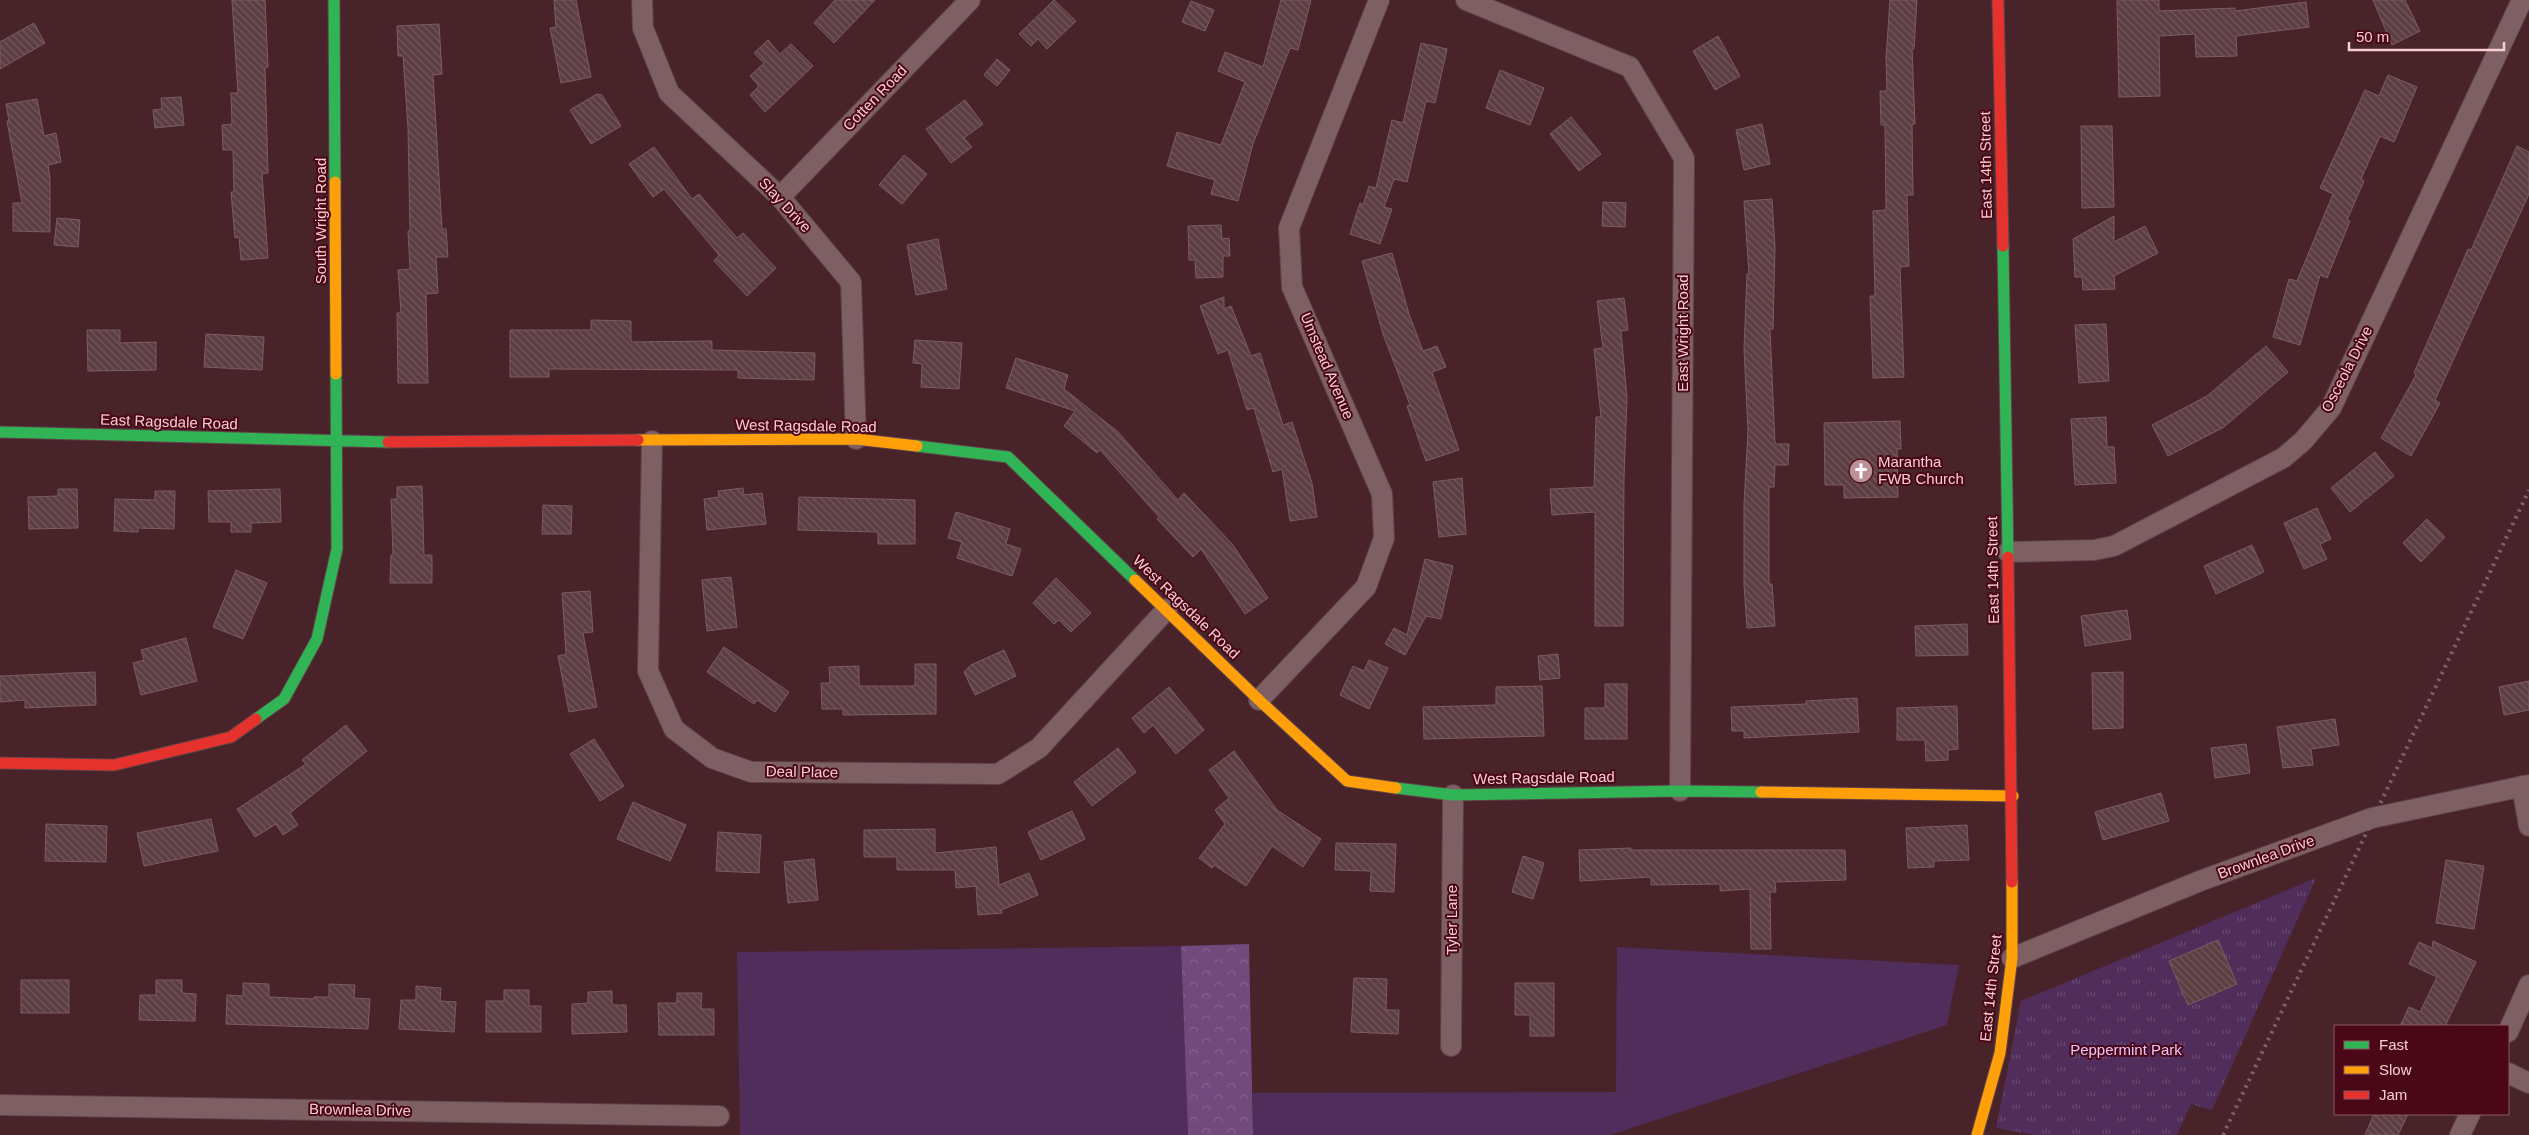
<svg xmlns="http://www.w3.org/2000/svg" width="2529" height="1135" font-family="Helvetica,sans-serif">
<defs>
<pattern id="forest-crowns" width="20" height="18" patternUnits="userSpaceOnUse" patternTransform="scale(1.25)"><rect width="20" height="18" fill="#724a7e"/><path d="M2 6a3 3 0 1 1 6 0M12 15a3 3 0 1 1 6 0" fill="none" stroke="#87638f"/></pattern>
<pattern id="park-tufts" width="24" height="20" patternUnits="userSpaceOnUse" patternTransform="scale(1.25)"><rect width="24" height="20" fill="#502d5a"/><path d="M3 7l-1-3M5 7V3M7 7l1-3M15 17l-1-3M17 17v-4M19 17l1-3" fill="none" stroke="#6a4a71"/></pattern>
<pattern id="building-back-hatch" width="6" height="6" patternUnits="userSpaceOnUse" patternTransform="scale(1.25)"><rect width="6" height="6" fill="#5c3d42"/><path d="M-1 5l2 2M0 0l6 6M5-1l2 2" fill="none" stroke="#74585c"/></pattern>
</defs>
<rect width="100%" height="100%" fill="#48232a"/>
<path fill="#502d5a" d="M 1181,946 L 1188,1135 L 740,1135 L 737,952 Z
M 1617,947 L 1959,965 L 1947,1025 L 1610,1135 L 1253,1135 L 1253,1093 L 1616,1092 Z"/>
<path fill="url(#forest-crowns)" d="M 1249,944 L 1253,1135 L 1188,1135 L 1181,946 Z"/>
<path fill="url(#park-tufts)" d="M 2316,878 L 2212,1110 L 2191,1104 L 2177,1135 L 2035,1135 L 1996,1128 L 2021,1001 Z"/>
<path fill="url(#building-back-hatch)" stroke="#7c5d61" d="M 232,0 L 265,0 L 268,67 L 265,68 L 268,173 L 262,174 L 268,258 L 241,260 L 239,237 L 235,238 L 231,192 L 234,192 L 233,150 L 223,150 L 222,125 L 232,124 L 231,93 L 238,93 Z
M 554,0 L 576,0 L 591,77 L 561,83 L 550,28 L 556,27 Z
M 835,0 L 875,0 L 834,43 L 814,23 Z
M 1054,0 L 1076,21 L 1047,49 L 1038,39 L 1031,46 L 1019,34 Z
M 1281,0 L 1311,0 L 1298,50 L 1290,48 L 1253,144 L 1238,201 L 1211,194 L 1215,180 L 1167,166 L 1177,132 L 1221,145 L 1245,82 L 1218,71 L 1225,52 L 1263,67 Z
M 1890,0 L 1917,0 L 1914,49 L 1912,49 L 1915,124 L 1912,124 L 1913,195 L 1907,195 L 1909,266 L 1900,267 L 1904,377 L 1873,378 L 1870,296 L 1875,296 L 1873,211 L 1886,210 L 1885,125 L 1881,125 L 1880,91 L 1887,91 L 1886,58 Z
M 2117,0 L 2159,0 L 2159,11 L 2235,8 L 2235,11 L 2306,2 L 2309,27 L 2236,36 L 2237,56 L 2196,57 L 2195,34 L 2159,36 L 2160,96 L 2119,97 Z
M 2373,0 L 2405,0 L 2420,31 L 2392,45 Z
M 1191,1 L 1214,10 L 1205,31 L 1182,22 Z
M 34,23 L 45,43 L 0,69 L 0,42 Z
M 439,24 L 442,74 L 433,75 L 442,229 L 446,229 L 448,257 L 436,257 L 438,293 L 426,294 L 428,383 L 398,383 L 397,313 L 401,313 L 398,270 L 410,269 L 408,231 L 410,231 L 408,127 L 403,56 L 398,56 L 397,26 Z
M 1718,36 L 1740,76 L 1715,90 L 1693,51 Z
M 768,40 L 780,54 L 791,44 L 813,66 L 765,112 L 750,95 L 759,86 L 750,76 L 764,63 L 754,53 Z
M 1421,43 L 1447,49 L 1435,103 L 1426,101 L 1407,182 L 1394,179 L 1384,207 L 1392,209 L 1380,244 L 1350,234 L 1360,203 L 1363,205 L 1369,186 L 1376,188 L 1392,120 L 1403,123 Z
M 997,59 L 1010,70 L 997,86 L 984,75 Z
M 1500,70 L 1544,88 L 1530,125 L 1486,108 Z
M 2388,75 L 2417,87 L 2394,142 L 2380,136 L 2361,179 L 2364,181 L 2347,220 L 2350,221 L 2327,278 L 2320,275 L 2300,345 L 2273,337 L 2289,279 L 2297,281 L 2333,194 L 2320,188 L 2365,90 L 2379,96 Z
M 597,94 L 602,95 L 621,126 L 591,144 L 570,110 Z
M 181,97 L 184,125 L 155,128 L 153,110 L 162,109 L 161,98 Z
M 37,99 L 44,136 L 56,133 L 61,162 L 48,165 L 50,178 L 50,232 L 13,231 L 13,203 L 22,203 L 7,121 L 9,121 L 6,104 Z
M 965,100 L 983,124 L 964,138 L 972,147 L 951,163 L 926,129 Z
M 1571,117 L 1601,154 L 1579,171 L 1550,134 Z
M 1762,124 L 1770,164 L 1744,170 L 1736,130 Z
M 2081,126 L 2112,126 L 2114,207 L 2082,208 Z
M 2517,146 L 2529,152 L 2529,194 L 2435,400 L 2440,403 L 2411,456 L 2381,438 L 2416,375 L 2414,373 L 2468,249 L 2471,250 Z
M 654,147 L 692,199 L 699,194 L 737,238 L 743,233 L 776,268 L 747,296 L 714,261 L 719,255 L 664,189 L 653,197 L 629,164 Z
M 904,155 L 927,174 L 902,204 L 879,185 Z
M 1772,199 L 1775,248 L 1773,329 L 1770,329 L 1775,444 L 1789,444 L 1788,465 L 1775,465 L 1774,487 L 1769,487 L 1769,584 L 1772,584 L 1775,626 L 1747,628 L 1744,585 L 1744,504 L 1748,431 L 1744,349 L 1747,274 L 1749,274 L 1744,201 Z
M 1603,202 L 1626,203 L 1625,227 L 1602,226 Z
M 2114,216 L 2114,242 L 2145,226 L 2158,253 L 2114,276 L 2115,289 L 2083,290 L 2082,277 L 2075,277 L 2073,239 Z
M 57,218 L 80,220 L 78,247 L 54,245 Z
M 1221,225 L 1222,239 L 1229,238 L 1230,256 L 1223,256 L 1223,277 L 1196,278 L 1195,260 L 1189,260 L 1188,226 Z
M 938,239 L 947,289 L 916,295 L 907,245 Z
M 1392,253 L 1409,314 L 1423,351 L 1437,346 L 1446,367 L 1432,372 L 1459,450 L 1426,461 L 1407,406 L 1410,405 L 1383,334 L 1362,261 Z
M 1224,297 L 1224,309 L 1231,306 L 1251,356 L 1260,353 L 1283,425 L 1292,422 L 1312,483 L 1317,517 L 1290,521 L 1282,469 L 1273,472 L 1254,408 L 1247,410 L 1228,350 L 1218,354 L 1200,306 Z
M 1624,298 L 1628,330 L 1621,331 L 1627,398 L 1624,478 L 1623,626 L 1595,626 L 1595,512 L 1552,515 L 1550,489 L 1594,487 L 1596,417 L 1601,417 L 1594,349 L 1603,348 L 1597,301 Z
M 591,320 L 631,321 L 631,342 L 712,341 L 712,350 L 815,353 L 814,380 L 738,378 L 738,370 L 549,369 L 549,377 L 510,377 L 510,330 L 591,330 Z
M 2106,324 L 2109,381 L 2079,383 L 2075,325 Z
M 87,330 L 120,330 L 120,343 L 156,342 L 156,370 L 88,371 Z
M 206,334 L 264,337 L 262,370 L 204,367 Z
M 915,340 L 962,343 L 959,389 L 921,387 L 922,364 L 913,363 Z
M 2266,346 L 2288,372 L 2224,427 L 2168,456 L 2152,425 L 2207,396 Z
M 1016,358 L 1068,375 L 1064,389 L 1118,432 L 1178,500 L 1184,493 L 1233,545 L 1268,598 L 1245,614 L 1201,549 L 1193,557 L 1157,519 L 1159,517 L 1100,450 L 1097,453 L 1064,426 L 1075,411 L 1006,388 Z
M 2106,417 L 2107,447 L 2114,447 L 2116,483 L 2075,485 L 2071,419 Z
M 1900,421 L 1901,449 L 1897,449 L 1898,497 L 1844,498 L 1844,485 L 1825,485 L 1824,423 Z
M 2375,452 L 2394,476 L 2350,512 L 2331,488 Z
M 1462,478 L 1466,534 L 1439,537 L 1433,482 Z
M 422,486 L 424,555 L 432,555 L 432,583 L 390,583 L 391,555 L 393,555 L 391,499 L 397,499 L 397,487 Z
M 743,488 L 744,495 L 762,493 L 766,524 L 707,530 L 704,499 L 719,497 L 718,491 Z
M 58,489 L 77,489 L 78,528 L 29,529 L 28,497 L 58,496 Z
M 280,489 L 281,522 L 251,523 L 251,532 L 231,532 L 231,522 L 209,522 L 208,491 Z
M 155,491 L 175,491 L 174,529 L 138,528 L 138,532 L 114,531 L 115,499 L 155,500 Z
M 799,497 L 915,500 L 915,544 L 878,544 L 878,532 L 798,530 Z
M 543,505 L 572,506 L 571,534 L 542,534 Z
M 2317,508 L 2331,539 L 2320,544 L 2327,559 L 2304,569 L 2284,523 Z
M 956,512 L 1010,529 L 1006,544 L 1021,549 L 1012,576 L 957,558 L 962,542 L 948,538 Z
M 2427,519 L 2445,537 L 2421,562 L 2403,543 Z
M 2252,545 L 2264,572 L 2216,594 L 2204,566 Z
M 1425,559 L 1453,566 L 1441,619 L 1426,616 L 1405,655 L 1385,644 L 1394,628 L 1407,635 Z
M 236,570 L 267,583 L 243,639 L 213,627 Z
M 731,577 L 737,627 L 707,631 L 702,580 Z
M 1056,578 L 1091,613 L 1071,632 L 1059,620 L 1054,624 L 1033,603 Z
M 590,591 L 593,632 L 583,633 L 597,707 L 569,712 L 558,656 L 566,654 L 562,593 Z
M 2127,610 L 2131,639 L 2085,646 L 2081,616 Z
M 1967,624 L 1968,655 L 1916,656 L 1915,626 Z
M 186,638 L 197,681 L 141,695 L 133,663 L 144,660 L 141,650 Z
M 724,647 L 789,692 L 775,712 L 757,700 L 754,704 L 707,672 Z
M 1004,650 L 1016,676 L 975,695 L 964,672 L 971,665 Z
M 1558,654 L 1560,678 L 1540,680 L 1538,656 Z
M 1369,660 L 1388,668 L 1369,709 L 1340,695 L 1353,666 L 1364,671 Z
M 915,664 L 936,664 L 936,714 L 843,715 L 843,709 L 822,709 L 821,683 L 830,683 L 829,667 L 859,666 L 859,686 L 915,686 Z
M 95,672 L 96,705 L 25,708 L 25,700 L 0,702 L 0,676 Z
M 2123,672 L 2123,728 L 2093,729 L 2092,673 Z
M 2529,681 L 2529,710 L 2504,715 L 2499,687 Z
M 1605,684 L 1627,684 L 1627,739 L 1585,739 L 1585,708 L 1605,708 Z
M 1542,686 L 1544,736 L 1424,739 L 1423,707 L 1496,705 L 1496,687 Z
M 1169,687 L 1204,730 L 1176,754 L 1153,725 L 1144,733 L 1132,718 Z
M 1857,698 L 1859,732 L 1744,738 L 1744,731 L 1732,731 L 1731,707 L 1806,704 L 1806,701 Z
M 1957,706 L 1958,749 L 1948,750 L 1948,760 L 1926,761 L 1925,740 L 1897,740 L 1897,708 Z
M 2335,719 L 2339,745 L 2311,749 L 2313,765 L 2283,768 L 2277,727 Z
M 346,725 L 367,751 L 290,813 L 298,825 L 283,835 L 276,824 L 255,837 L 237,809 L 306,764 L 302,760 Z
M 594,739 L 624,786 L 600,801 L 570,754 Z
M 2246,744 L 2250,773 L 2215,778 L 2211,748 Z
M 1118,748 L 1136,772 L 1092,806 L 1074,782 Z
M 1234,751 L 1277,810 L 1321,839 L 1303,867 L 1272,846 L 1246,886 L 1214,865 L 1212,868 L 1199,858 L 1225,824 L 1215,810 L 1229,798 L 1209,770 Z
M 2161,793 L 2169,821 L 2103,840 L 2095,812 Z
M 633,802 L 686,825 L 670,861 L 617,839 Z
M 1072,811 L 1085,839 L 1041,860 L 1028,832 Z
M 211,819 L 218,851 L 144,866 L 137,833 Z
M 46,824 L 107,826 L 106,862 L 45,861 Z
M 1967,825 L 1969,860 L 1934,861 L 1934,867 L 1908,868 L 1906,828 Z
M 935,829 L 935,853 L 996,847 L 999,885 L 1029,873 L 1038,895 L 1001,910 L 1002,913 L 978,915 L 976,886 L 956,888 L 955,870 L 897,870 L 897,857 L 864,857 L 864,830 Z
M 718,832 L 761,835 L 759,873 L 716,871 Z
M 1336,843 L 1396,844 L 1394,892 L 1370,891 L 1371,871 L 1335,870 Z
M 1631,848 L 1631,850 L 1845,850 L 1846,880 L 1775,882 L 1776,892 L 1770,892 L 1771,949 L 1751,949 L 1750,889 L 1720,891 L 1720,884 L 1651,885 L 1651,877 L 1580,881 L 1579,850 Z
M 1523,856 L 1544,863 L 1533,899 L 1512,892 Z
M 814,859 L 818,900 L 788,903 L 784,862 Z
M 2446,860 L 2484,866 L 2474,929 L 2436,923 Z
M 2218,940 L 2237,984 L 2188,1005 L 2169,961 Z
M 2433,941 L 2476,962 L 2446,1024 L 2451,1026 L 2400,1026 L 2409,1007 L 2420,1012 L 2437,977 L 2409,964 L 2419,942 L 2432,948 Z
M 1354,978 L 1387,979 L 1386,1010 L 1399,1010 L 1398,1034 L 1351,1032 Z
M 21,980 L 69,980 L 69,1013 L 21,1013 Z
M 156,980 L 182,980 L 182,993 L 196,994 L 195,1021 L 139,1020 L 140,995 L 156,995 Z
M 243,983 L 269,984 L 269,997 L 314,999 L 314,997 L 329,997 L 329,984 L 355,985 L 354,998 L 370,999 L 368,1029 L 226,1024 L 227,995 L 243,996 Z
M 1515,983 L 1554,983 L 1554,1036 L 1530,1036 L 1530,1015 L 1515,1015 Z
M 416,986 L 441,988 L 440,1001 L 456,1002 L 454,1032 L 399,1029 L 401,1000 L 416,1000 Z
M 504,990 L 529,990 L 529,1006 L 541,1006 L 541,1032 L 486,1032 L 486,1001 L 504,1001 Z
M 612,991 L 612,1005 L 626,1005 L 627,1032 L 572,1034 L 572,1004 L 588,1003 L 588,992 Z
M 677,993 L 702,993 L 701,1009 L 714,1009 L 714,1035 L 659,1035 L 658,1003 L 677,1003 Z
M 2374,1114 L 2408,1114 L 2398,1135 L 2365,1135 Z"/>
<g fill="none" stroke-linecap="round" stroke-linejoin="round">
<g stroke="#5f4246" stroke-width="22">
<path id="street" d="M 642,0 L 643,28 L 669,93 L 780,197 L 851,282 L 856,439
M 1466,0 L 1630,67 L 1684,158 L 1680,791
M 780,197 L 970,0
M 652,441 L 648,671 L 674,729 L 712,758 L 751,772 L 998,774 L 1039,748 L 1167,609
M 2008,552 L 2094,550 L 2114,546 L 2283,458 L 2303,441 L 2331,408 L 2522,0
M 1259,700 L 1366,587 L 1384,538 L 1382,494 L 1292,287 L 1289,228 L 1379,0
M 2522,786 L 2529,826
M 2012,958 L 2200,881 L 2372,818 L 2529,785
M 2508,1032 L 2529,985
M 1451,1046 L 1453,795
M 2508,1073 L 2529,1083
M 0,1105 L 719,1116
M 2460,1135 L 2470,1114"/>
</g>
<g stroke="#5f4246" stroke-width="13">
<path id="fast" d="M 334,0 L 335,182
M 2003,246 L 2008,557
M 0,432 L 388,442
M 917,446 L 1008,457 L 1135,580
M 256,719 L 284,699 L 317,639 L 337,549 L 336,374
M 1396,788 L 1453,795 L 1680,791 L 1761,792"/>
</g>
<g stroke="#5f4246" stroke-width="13">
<path id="slow" d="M 335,182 L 336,374
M 638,440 L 856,439 L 917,446
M 1135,580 L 1259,700 L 1347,781 L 1396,788
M 1761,792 L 2013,796
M 1977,1135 L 2000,1053 L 2012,958 L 2012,882"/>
</g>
<g stroke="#5f4246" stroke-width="13">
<path id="jam" d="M 1998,0 L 2003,246
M 388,442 L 638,440
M 2008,557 L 2012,882
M 0,763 L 114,765 L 231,737 L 256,719"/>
</g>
<use href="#street" stroke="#7e6064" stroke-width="20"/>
<use href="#fast" stroke="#30b455" stroke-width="11"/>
<use href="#slow" stroke="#ff9f0a" stroke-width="11"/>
<use href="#jam" stroke="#e5322d" stroke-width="11"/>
<path stroke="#7d6166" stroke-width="4" stroke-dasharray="2.5 5" stroke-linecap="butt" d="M 2223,1135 L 2529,490"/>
</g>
<defs>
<g id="church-disc" transform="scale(1.25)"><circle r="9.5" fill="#ba9296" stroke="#4a0717"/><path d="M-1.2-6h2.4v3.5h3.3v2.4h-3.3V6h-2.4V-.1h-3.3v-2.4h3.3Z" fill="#fff"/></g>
</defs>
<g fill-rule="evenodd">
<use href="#church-disc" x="1861" y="471"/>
</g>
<g text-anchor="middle" stroke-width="4" stroke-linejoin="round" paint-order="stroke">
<g font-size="15" fill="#f8ced0" stroke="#4a0717">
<text transform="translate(875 98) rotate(-46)" y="5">Cotten Road</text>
<text transform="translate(1986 165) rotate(-91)" y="5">East 14th Street</text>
<text transform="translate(785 205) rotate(47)" y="5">Slay Drive</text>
<text transform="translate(321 221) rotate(-90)" y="5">South Wright Road</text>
<text transform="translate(1683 333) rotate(-90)" y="5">East Wright Road</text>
<text transform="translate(1327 366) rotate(67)" y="5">Umstead Avenue</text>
<text transform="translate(2347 369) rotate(-63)" y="5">Osceola Drive</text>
<text transform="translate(169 422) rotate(2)" y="5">East Ragsdale Road</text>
<text transform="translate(806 426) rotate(1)" y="5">West Ragsdale Road</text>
<text transform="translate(1993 570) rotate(-91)" y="5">East 14th Street</text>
<text transform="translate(1186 607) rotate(44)" y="5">West Ragsdale Road</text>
<text transform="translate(802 772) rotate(1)" y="5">Deal Place</text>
<text transform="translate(1544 778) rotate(-1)" y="5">West Ragsdale Road</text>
<text transform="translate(2266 857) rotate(-20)" y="5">Brownlea Drive</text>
<text transform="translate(1452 920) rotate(-90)" y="5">Tyler Lane</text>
<text transform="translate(1991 988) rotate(-84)" y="5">East 14th Street</text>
<text transform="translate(360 1110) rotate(1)" y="5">Brownlea Drive</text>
</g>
<g font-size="15" fill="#f8ced0" stroke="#4a0717" text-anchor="start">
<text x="1878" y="467">Marantha<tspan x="1878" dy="17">FWB Church</tspan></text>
</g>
<g font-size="15" fill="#e9c6fa" stroke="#4a0717">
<text x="2126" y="1055">Peppermint Park</text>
</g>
</g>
<rect x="2334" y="1025" width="175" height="90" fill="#4a0717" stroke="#905761"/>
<rect x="2344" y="1041" width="25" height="8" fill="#30b455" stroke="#905761"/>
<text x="2379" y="1050" font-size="15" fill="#f8ced0">Fast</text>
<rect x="2344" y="1066" width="25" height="8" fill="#ff9f0a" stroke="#905761"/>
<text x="2379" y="1075" font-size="15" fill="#f8ced0">Slow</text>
<rect x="2344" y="1091" width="25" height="8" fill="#e5322d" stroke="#905761"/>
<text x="2379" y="1100" font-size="15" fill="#f8ced0">Jam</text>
<path d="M2349 42v8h155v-8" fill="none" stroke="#f8ced0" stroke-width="2.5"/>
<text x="2356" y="42" font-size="15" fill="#f8ced0" stroke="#4a0717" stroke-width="4" paint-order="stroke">50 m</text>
</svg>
